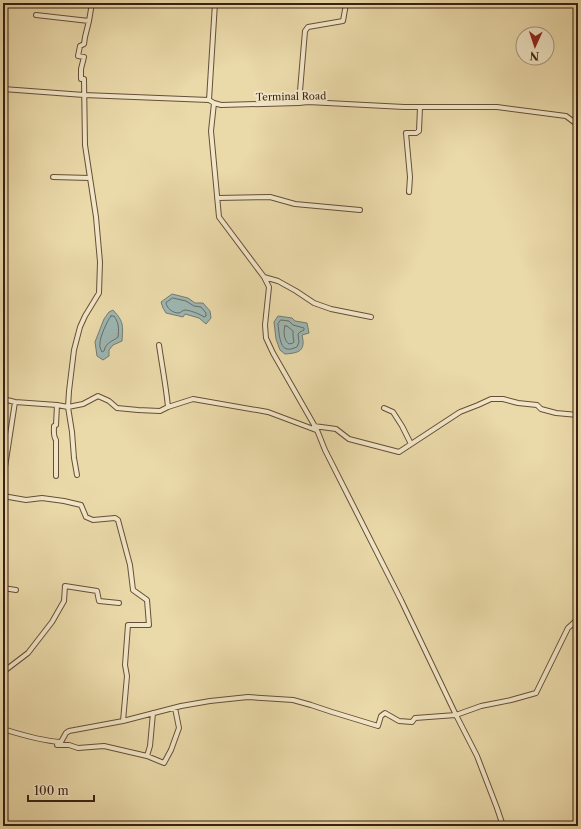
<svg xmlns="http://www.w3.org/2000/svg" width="581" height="829" font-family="'Libre Caslon Text',serif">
<rect width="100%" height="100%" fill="#ead9a9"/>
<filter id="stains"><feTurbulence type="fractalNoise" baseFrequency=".005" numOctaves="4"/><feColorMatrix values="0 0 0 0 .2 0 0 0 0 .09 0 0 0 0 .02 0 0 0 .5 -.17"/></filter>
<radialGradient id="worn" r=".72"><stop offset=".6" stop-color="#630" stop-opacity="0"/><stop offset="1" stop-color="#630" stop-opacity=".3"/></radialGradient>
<path fill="#9cb7b3" stroke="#757a72" d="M 172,294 L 188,298 L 195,303 L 203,303 L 210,311 L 211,318 L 206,324 L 199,318 L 185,314 L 183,317 L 166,313 L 163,308 L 161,302 Z
M 113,310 C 124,322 123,325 122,341 L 113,345 L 109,350 L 109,356 L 103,360 L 97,356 L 95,342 L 104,319 L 109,312 Z
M 278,316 L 292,318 L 295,321 L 307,323 L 309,333 L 302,335 C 306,351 299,353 285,354 L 280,350 L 276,339 L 274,322 Z"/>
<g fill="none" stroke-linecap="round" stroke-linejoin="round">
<path stroke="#6c6b62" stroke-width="1" d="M 173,298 L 186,301 L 194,306 L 201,307 L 206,313 L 206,316 L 204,317 C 200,314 189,310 185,310 C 183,310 180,313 179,313 C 173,313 167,309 166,303 Z
M 111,316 L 114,316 C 119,323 119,329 118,337 C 112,342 106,342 104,351 L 102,352 C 101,350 99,346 100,343 C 100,337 107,321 111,316 Z
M 281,320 L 289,321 L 293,325 L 304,328 L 304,330 L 300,332 L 298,334 L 299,342 L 297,347 C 294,348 290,350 287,349 C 279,348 279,330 278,324 Z
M 285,326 L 287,326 L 293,331 L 293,336 L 294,342 L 293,343 L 289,344 C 284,341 283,331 285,326 Z"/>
<g stroke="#674e37" stroke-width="6">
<path id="minor" d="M 36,15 L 89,21
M 3,89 L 84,95 L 209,100 L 214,103 L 221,105 L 299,103 L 308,102 L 404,107 L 497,107 L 566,116 L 578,125
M 209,100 L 215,3
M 214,103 L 211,131 L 219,217 L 264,277 L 269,287 L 265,325 L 266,338 L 273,353 L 317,430 L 325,450 L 401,600 L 456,715 L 477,756 L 497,808 L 503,826
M 299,103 L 305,31 L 308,27 L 343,21 L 346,4 L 347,3
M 53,177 L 90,178
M 409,192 L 410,177 L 406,133 L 416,133 L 419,131 L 420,107
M 217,198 L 270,197 L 295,204 L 360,210
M 264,277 L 278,281 L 296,291 L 314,303 L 331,309 L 371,317
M 159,345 C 162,366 166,386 168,407
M 3,399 L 15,402 L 57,405 L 68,407 L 83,404 L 98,396 L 109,401 L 117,408 L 138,410 L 160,411 L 168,407 L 193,399 L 268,412 L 316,430
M 384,408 L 393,412 L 402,426 L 411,444
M 314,426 L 336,429 L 349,439 L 399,452 L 460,412 L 478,405 L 491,399 L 503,399 L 518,403 L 537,405 L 541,409 L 556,413 L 578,415
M 77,475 L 74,458 L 72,432 L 68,407 L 69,391 L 74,350 L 80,327 L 85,316 L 99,293 L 100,262 L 96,217 L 85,145 L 84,79 L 81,79 L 81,69 L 84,57 L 78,56 L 80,46 L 84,44 L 85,37 L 89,21 L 92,3
M 56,476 L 56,440 C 53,436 54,431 54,426 L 56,425 L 57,405
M 3,480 L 15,402
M 3,496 L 26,500 L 42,498 L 64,501 L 81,505 L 86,517 L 93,520 L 115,518 L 118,520 L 130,565 L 133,590 L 147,600 L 149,625 L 128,625 L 125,665 L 127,676 L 123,721
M 3,588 L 16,590
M 3,672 L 28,653 L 52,622 L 64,601 L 65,586 L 97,591 L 99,601 L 119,603
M 153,713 L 150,746 L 147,756 L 164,763 L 171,750 L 179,728 L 175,708
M 3,729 C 22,735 42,741 61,742 L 66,733 L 69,731 L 123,721 L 181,706 L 210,701 L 248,697 L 293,700 L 311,705 L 332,712 L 378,726 L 381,716 L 385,713 L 399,721 L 412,722 L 415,718 L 456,715 L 481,706 L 511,700 L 536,693 L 568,628 L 578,619
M 57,745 L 69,745 L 78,748 L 104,746 L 147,756"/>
</g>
<use href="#minor" stroke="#f1e6c7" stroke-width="4"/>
</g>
<g text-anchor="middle" stroke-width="4" stroke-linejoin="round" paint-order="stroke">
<g font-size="10" fill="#3b1f11" stroke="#f1e6c7">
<text transform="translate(291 96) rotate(-1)" y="4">Terminal Road</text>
</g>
</g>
<rect width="581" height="829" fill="none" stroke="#ead9a9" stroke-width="16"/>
<rect x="4" y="4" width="573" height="821" fill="none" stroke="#3b1f11" stroke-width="2"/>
<rect x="8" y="8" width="565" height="813" fill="none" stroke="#3b1f11"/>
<g transform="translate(535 46) rotate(183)"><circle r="19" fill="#f1e6c7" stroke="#a8967e"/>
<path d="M0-3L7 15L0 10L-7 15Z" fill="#8f2418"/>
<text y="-6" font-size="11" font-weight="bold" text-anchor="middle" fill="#3b1f11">N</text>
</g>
<path d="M28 795v6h66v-6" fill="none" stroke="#3b1f11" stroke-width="2"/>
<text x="34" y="795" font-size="12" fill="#3b1f11" stroke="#f1e6c7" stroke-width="3" paint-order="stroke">100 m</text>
<rect width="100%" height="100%" filter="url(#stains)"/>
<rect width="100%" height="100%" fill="url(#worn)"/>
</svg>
